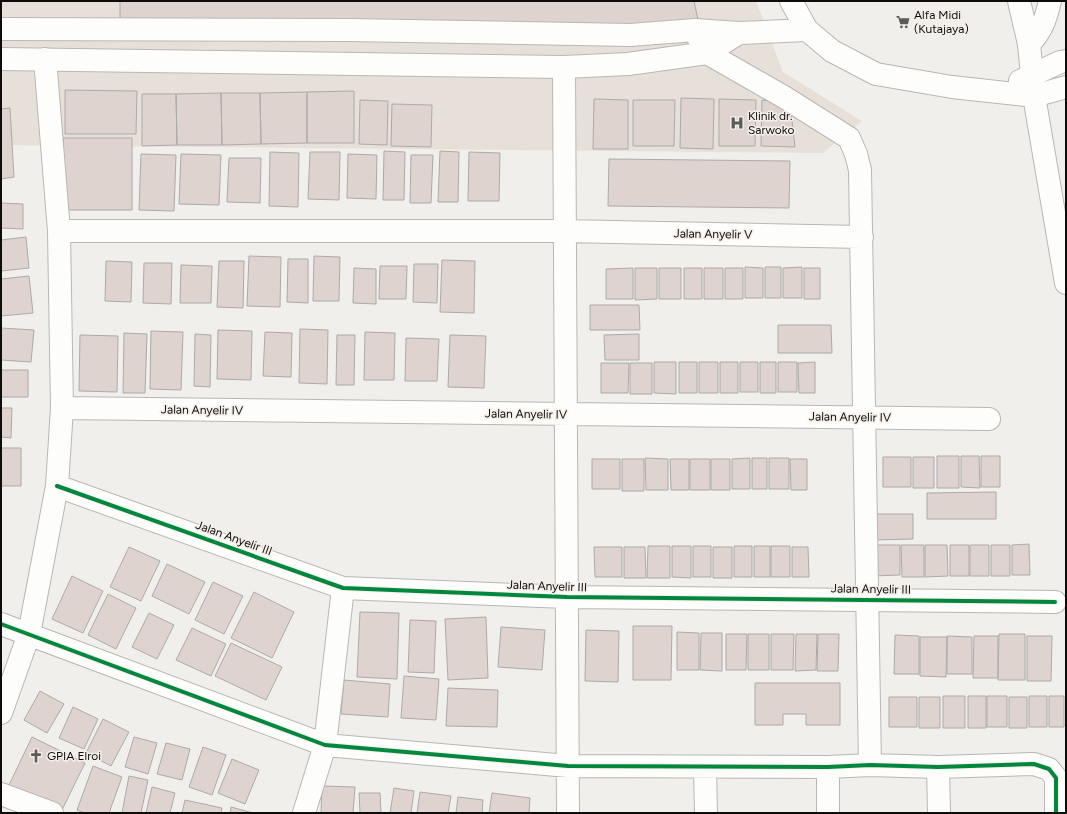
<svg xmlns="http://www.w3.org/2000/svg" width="1067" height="814" font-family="Figtree,sans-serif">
<rect width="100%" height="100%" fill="#f1efec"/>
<path fill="#e7e0d9" d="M 1,1 L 756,1 L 783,72 L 862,121 L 823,153 L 1,145 Z"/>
<path fill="#ded3cf" stroke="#acaaa8" d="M 120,1 L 694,1 L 699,25 L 120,28 Z
M 65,90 L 137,91 L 136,134 L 65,134 Z
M 354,91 L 354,143 L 307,143 L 307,92 Z
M 307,92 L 307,143 L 261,144 L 260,93 Z
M 221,93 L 260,93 L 261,144 L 222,145 Z
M 221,93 L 222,145 L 177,145 L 176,94 Z
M 142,94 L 176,94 L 177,145 L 142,146 Z
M 681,98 L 714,99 L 713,149 L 680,148 Z
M 594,99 L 628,100 L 628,149 L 593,149 Z
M 719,99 L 756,100 L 755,146 L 719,146 Z
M 360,100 L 388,101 L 387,145 L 359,144 Z
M 633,100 L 675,100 L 674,146 L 633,146 Z
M 762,100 L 790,103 L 795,147 L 761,146 Z
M 392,104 L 432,105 L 431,147 L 391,146 Z
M 10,108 L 14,177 L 1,179 L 1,109 Z
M 63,138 L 132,138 L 132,210 L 62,210 Z
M 384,151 L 405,152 L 404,200 L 383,200 Z
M 440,151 L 459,152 L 458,202 L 438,202 Z
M 270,152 L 299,153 L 298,207 L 269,206 Z
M 310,152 L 340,152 L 339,200 L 308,199 Z
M 469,152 L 500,153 L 499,201 L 468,201 Z
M 141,154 L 176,155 L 174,211 L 139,210 Z
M 181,154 L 221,155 L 219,205 L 179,204 Z
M 348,154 L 377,155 L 376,199 L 347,198 Z
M 411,155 L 433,155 L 431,203 L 410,203 Z
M 229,158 L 261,158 L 260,203 L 227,202 Z
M 609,159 L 790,161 L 789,208 L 608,206 Z
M 1,203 L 23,204 L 23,229 L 1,228 Z
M 26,237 L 29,268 L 1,271 L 1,240 Z
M 249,256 L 281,257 L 280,307 L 247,306 Z
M 314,256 L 340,257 L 339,301 L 313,301 Z
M 288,259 L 308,259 L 308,303 L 287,302 Z
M 442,260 L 475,261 L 474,313 L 440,312 Z
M 106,261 L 132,262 L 131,302 L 105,301 Z
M 219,261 L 244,261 L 243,308 L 217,307 Z
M 144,263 L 172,263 L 171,304 L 143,303 Z
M 414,264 L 438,264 L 437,303 L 413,302 Z
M 181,265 L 212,266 L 211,303 L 180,303 Z
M 380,266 L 407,266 L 406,299 L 379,299 Z
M 745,267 L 763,268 L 763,298 L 745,298 Z
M 765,267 L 781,267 L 781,298 L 765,298 Z
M 802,267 L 802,298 L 783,298 L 783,268 Z
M 354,268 L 376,269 L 376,304 L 353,303 Z
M 633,268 L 633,299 L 606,299 L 606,269 Z
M 635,268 L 657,268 L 657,299 L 635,300 Z
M 659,268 L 681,268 L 681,299 L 659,299 Z
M 684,268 L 702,268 L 702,299 L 684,299 Z
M 704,268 L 723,268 L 723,299 L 704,299 Z
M 725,268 L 743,268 L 743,299 L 725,299 Z
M 804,268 L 820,268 L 820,299 L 804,299 Z
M 29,276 L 33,313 L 1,316 L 1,279 Z
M 590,305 L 639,305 L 640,330 L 590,330 Z
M 778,325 L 831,325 L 832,353 L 778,353 Z
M 1,328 L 34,330 L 31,362 L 1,360 Z
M 300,329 L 328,330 L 327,384 L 299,383 Z
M 218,330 L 252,331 L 251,380 L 217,379 Z
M 151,331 L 183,332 L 181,390 L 150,389 Z
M 265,332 L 292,333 L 291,377 L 263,376 Z
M 365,332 L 395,333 L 394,380 L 364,380 Z
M 124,333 L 147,334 L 145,393 L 123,393 Z
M 195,334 L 211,335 L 210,387 L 194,386 Z
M 639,334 L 639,360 L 605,360 L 604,335 Z
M 80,335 L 118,336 L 117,392 L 79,391 Z
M 337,335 L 355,335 L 354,385 L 336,385 Z
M 450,335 L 486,336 L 484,388 L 448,387 Z
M 406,338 L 439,339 L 437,381 L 405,381 Z
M 654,362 L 676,362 L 676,394 L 654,393 Z
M 679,362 L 697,362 L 697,393 L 679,393 Z
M 699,362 L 718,362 L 718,393 L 699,393 Z
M 720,362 L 738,362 L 738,393 L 720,393 Z
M 740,362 L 758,362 L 758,392 L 740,392 Z
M 760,362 L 776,362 L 776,393 L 760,393 Z
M 778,362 L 797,362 L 797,392 L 778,392 Z
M 815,362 L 815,393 L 799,393 L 798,363 Z
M 601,363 L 629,363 L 628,393 L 601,393 Z
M 630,363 L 652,363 L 652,394 L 630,394 Z
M 1,370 L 28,370 L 28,397 L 1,397 Z
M 1,408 L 12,408 L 11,438 L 1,437 Z
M 1,448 L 21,448 L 21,486 L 1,486 Z
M 937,456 L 959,456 L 959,488 L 937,488 Z
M 961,456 L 979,456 L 980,488 L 961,487 Z
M 981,456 L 1000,456 L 1000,487 L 981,487 Z
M 883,457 L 911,457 L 911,487 L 883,487 Z
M 913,457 L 934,457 L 934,488 L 913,488 Z
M 645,458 L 668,459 L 668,490 L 646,490 Z
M 750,458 L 750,489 L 732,489 L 732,459 Z
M 752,458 L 767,458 L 767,489 L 752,489 Z
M 769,458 L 789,458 L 789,489 L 769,489 Z
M 592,459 L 620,459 L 620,489 L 592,489 Z
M 622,459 L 644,459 L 644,491 L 622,491 Z
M 670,459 L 689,459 L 689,490 L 671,490 Z
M 690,459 L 710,459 L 710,490 L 690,490 Z
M 711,459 L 730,459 L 730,490 L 711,490 Z
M 790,459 L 807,459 L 807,490 L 791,490 Z
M 996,492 L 996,519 L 927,519 L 927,493 Z
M 873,514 L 913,514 L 913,539 L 873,540 Z
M 1029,544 L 1030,575 L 1012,575 L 1012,545 Z
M 872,545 L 900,545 L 900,575 L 872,576 Z
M 901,545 L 924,545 L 924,577 L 902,577 Z
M 925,545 L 947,545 L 948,576 L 925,577 Z
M 950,545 L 969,545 L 969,576 L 950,576 Z
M 970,545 L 989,545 L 989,576 L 970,576 Z
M 991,545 L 1010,545 L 1010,576 L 991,576 Z
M 648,546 L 670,546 L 670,578 L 647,578 Z
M 672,546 L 691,546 L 691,578 L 672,577 Z
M 693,546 L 711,546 L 711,577 L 693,577 Z
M 734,546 L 752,546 L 752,577 L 734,577 Z
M 754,546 L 770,546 L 770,577 L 754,577 Z
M 771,546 L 790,546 L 790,577 L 771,577 Z
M 129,547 L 160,561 L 141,601 L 110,587 Z
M 594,547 L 622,547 L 622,577 L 595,577 Z
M 624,547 L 645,547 L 646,578 L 624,578 Z
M 713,547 L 732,547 L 732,578 L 713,578 Z
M 792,547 L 808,547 L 809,577 L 792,577 Z
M 167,564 L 205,582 L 189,614 L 152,596 Z
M 72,576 L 103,591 L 83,633 L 52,619 Z
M 213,582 L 243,596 L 224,634 L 195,620 Z
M 254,592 L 294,612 L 272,658 L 231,638 Z
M 108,594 L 136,608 L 116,649 L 88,635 Z
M 360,612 L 399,613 L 397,679 L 357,677 Z
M 149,613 L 174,625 L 157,659 L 132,647 Z
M 486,617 L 488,678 L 448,680 L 445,619 Z
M 410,620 L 436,621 L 434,673 L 408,672 Z
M 633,626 L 672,626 L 671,680 L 633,680 Z
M 501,627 L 545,630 L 542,670 L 498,667 Z
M 192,628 L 226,644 L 211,676 L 176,660 Z
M 586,630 L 619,631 L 618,682 L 585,681 Z
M 677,632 L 699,633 L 699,670 L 677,670 Z
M 701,633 L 722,633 L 722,671 L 700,670 Z
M 726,634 L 747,634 L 746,670 L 726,670 Z
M 748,634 L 769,634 L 769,670 L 748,670 Z
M 771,634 L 794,634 L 793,670 L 771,670 Z
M 796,634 L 817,634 L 816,670 L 795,671 Z
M 818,634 L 839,634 L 838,671 L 817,671 Z
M 999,634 L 1025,634 L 1025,680 L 998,680 Z
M 895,635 L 919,636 L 919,674 L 894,674 Z
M 947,636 L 972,637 L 972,674 L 947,674 Z
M 974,636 L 998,636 L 998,678 L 973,678 Z
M 1027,636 L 1052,636 L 1051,681 L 1027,681 Z
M 920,637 L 947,637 L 946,677 L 920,676 Z
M 231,643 L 282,667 L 266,700 L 215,676 Z
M 404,676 L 439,679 L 436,720 L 401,718 Z
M 344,680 L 390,684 L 388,717 L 341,714 Z
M 755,683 L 840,683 L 840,725 L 806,725 L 806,714 L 783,714 L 783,725 L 755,725 Z
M 448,688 L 498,690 L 497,727 L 446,726 Z
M 40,691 L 64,704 L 47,733 L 24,720 Z
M 943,696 L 965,696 L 965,728 L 943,728 Z
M 968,696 L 986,696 L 986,728 L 968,728 Z
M 987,696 L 1007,696 L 1007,727 L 987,727 Z
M 1029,696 L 1047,696 L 1047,727 L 1029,727 Z
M 1049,696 L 1064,696 L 1064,727 L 1049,727 Z
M 889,697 L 917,697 L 917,727 L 889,727 Z
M 919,697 L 940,697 L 940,728 L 919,728 Z
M 1009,697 L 1027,697 L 1027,728 L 1009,728 Z
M 73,707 L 98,719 L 84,749 L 59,738 Z
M 103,719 L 129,732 L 111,766 L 86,753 Z
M 32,737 L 85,763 L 62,810 L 9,785 Z
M 134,737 L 157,743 L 148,774 L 125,767 Z
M 166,743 L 190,749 L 182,780 L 157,774 Z
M 203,747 L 226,755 L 212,795 L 189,787 Z
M 232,759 L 259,770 L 245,804 L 218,793 Z
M 93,766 L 122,777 L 109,813 L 84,813 L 77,810 Z
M 129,776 L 148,780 L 141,813 L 122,813 Z
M 322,786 L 355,787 L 353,813 L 321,813 Z
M 152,787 L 175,793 L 170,813 L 146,813 Z
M 394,788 L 414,791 L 411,813 L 390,813 Z
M 420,792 L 451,796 L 448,813 L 417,813 Z
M 359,793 L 380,793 L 381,813 L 360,813 Z
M 492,793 L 530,798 L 529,813 L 489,813 Z
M 458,797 L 483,800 L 482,813 L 456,813 Z
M 185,800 L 222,808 L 221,813 L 182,813 Z
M 231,807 L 253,813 L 230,813 Z"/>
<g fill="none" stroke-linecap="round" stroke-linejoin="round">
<g stroke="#b9b7b5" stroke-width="24">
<path id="street" d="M 698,37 L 707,53 L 784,97 L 849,138 L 856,154 L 860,170 L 870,765
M 1029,44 C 1042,31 1046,18 1050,1
M 564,67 L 568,813
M 59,231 L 564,231 L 862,237
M 62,408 L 989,419
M 57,486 L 343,588 L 567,597 L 1055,602
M 1,624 L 325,745 L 568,766 L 828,767 L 870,765 L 938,767 L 1034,764 L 1049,769 L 1056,778 L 1056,813
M 1,713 L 29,634 L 57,486 L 62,408 L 59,231 L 45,59
M 705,767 L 706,813
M 828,767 L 828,813
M 938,767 L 939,813
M 1,794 L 52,813
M 304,813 L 325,745 L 343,588"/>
</g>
<g stroke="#b9b7b5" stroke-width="24">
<path id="secondary" d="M 791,1 L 807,30 L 832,51 L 876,74 L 952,87 L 1034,96 L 1066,87
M 1019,1 L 1029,44 L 1034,96 L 1066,283
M 1,29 L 349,30 L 630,35 L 695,30 L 739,33 L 807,30
M 1,59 L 564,67 L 628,64 L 707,53 L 739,33
M 1020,81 L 1060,62 L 1066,61"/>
</g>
<use href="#street" stroke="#fdfdfc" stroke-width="22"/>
<use href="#secondary" stroke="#fdfdfc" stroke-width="22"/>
<g stroke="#f4efe9" stroke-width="6">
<path id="cycleway" d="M 57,486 L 343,588 L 567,597 L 1055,602
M 1,624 L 325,745 L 568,766 L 828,767 L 870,765 L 938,767 L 1034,764 L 1049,769 L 1056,778 L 1056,813"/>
</g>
<use href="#cycleway" stroke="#00873e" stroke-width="4"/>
</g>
<defs>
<g id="supermarket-bare" transform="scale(1.08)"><path d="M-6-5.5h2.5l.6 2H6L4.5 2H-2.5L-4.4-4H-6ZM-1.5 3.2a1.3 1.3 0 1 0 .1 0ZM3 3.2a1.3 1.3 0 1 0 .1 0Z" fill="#5d5b59" stroke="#f4efe9" stroke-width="2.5" paint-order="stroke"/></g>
<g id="hospital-bare" transform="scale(1.08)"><path d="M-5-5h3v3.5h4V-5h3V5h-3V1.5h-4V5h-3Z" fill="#5d5b59" stroke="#f4efe9" stroke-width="2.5" paint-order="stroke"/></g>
<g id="church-bare" transform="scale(1.08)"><path d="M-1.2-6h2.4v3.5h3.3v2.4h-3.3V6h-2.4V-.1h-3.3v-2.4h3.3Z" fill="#5d5b59" stroke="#f4efe9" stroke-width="2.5" paint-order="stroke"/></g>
</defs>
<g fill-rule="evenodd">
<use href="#supermarket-bare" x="903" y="22"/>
<use href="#hospital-bare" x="737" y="123"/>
<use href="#church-bare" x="36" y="756"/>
</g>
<g text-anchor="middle" stroke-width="3" stroke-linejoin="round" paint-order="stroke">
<g font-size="12" fill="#0e0c0a" stroke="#f4efe9" text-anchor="start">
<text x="914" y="19">Alfa Midi<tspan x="914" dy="14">(Kutajaya)</tspan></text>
<text x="748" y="120">Klinik dr.<tspan x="748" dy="14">Sarwoko</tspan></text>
<text x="47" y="760">GPIA Elroi</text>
</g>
<g font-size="12" fill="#0e0c0a" stroke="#f4efe9">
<text transform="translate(713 234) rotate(1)" y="4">Jalan Anyelir V</text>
<text transform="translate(202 410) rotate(1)" y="4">Jalan Anyelir IV</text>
<text transform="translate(526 414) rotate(1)" y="4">Jalan Anyelir IV</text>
<text transform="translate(850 417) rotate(1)" y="4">Jalan Anyelir IV</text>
<text transform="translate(234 538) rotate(20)" y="4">Jalan Anyelir III</text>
<text transform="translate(547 586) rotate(2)" y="4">Jalan Anyelir III</text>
<text transform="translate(871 589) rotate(1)" y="4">Jalan Anyelir III</text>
</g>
</g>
<rect width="1067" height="814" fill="none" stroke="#0e0c0a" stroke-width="4"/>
</svg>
